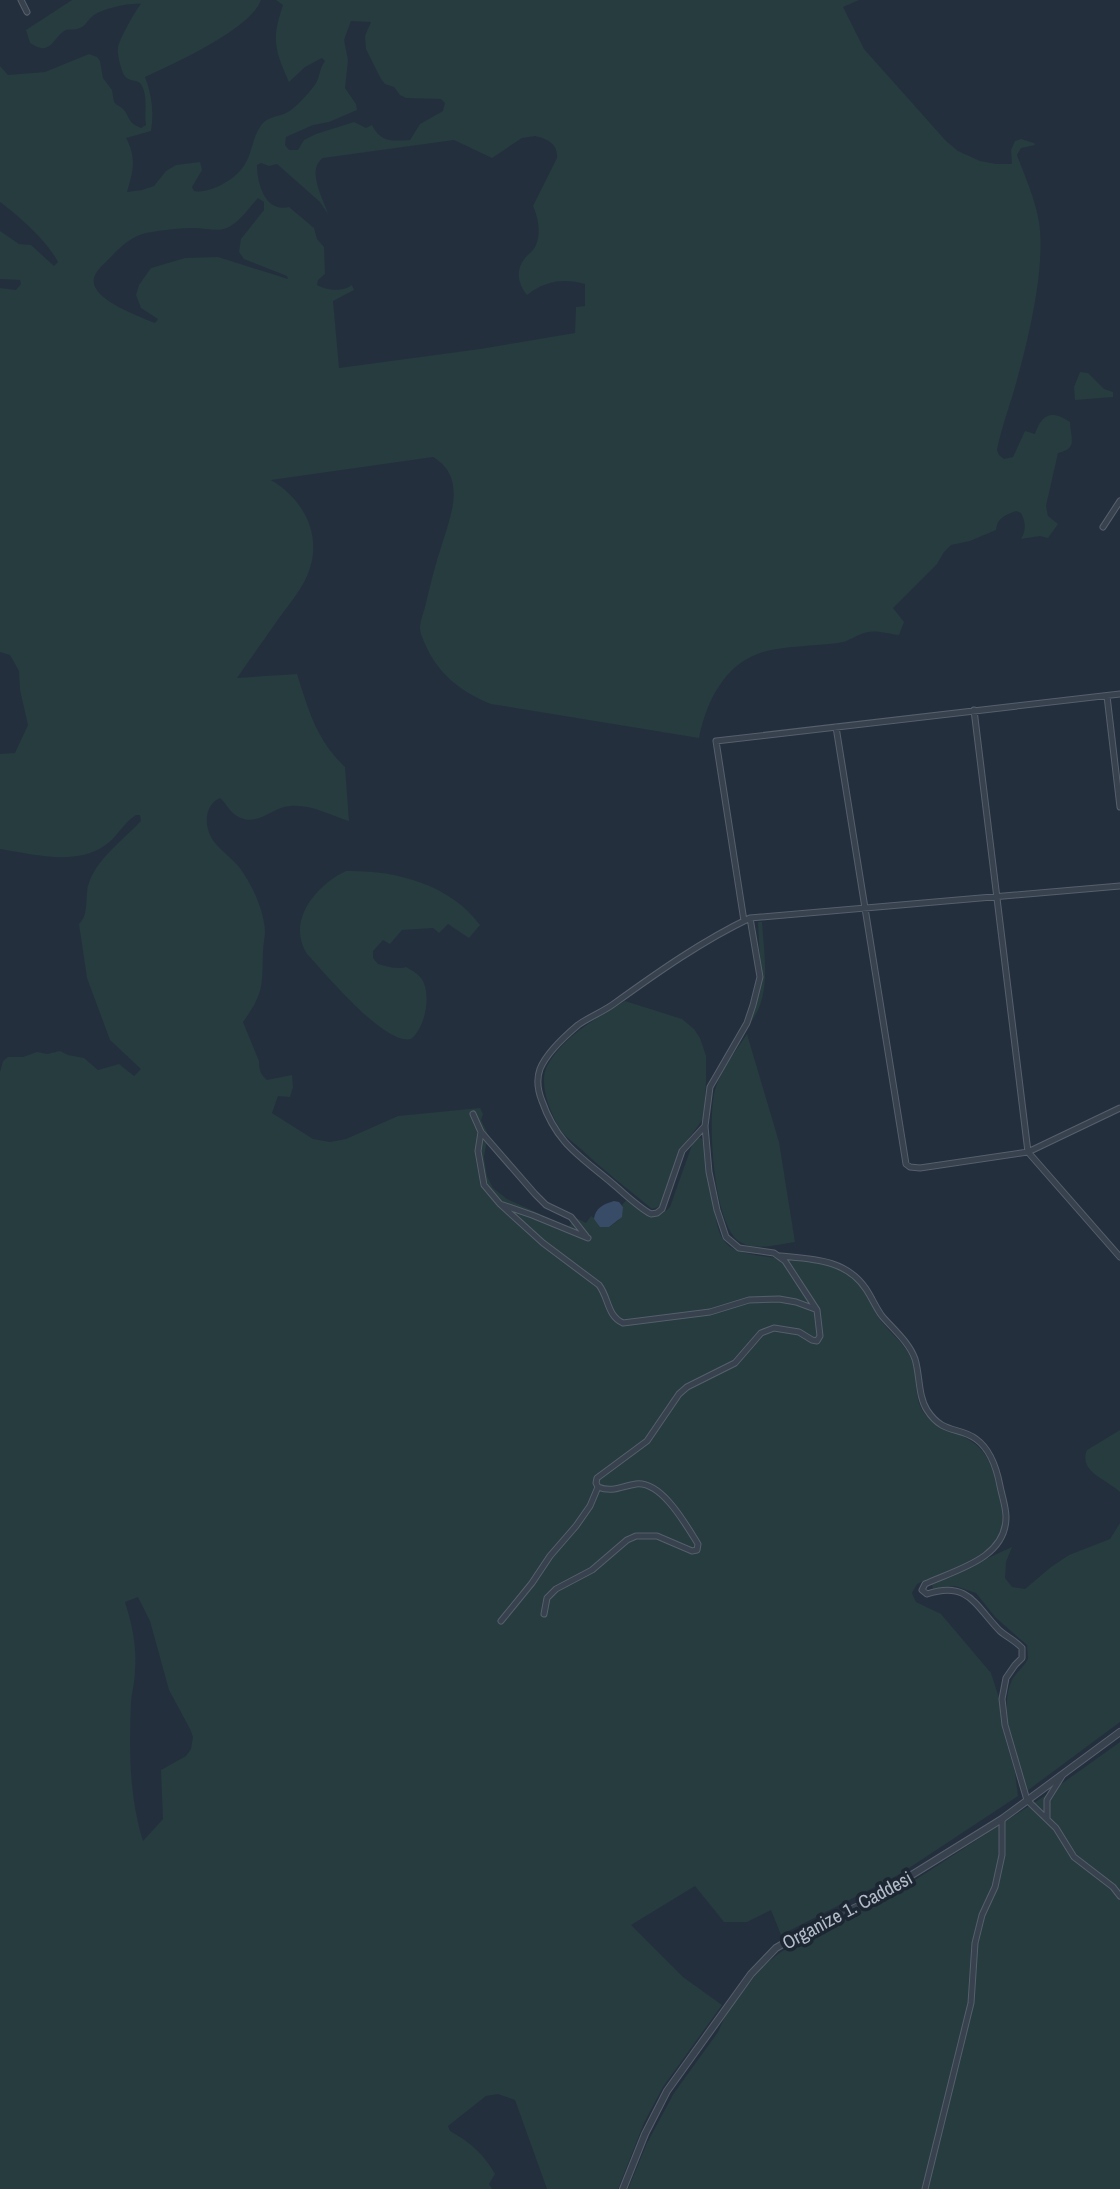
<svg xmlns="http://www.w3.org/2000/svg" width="1120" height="2189" font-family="'Archivo Narrow',sans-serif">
<rect width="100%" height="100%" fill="#242f3e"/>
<path fill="#263c3f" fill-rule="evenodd" d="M 72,0 L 261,0 C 251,29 173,64 145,77 C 152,95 154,112 151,131 L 126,138 C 137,158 133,172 127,192 L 142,190 L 154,186 L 166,171 L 176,165 L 200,162 L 202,170 L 192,187 L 194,191 C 210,194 237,179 245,164 C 253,151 252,137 262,124 C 270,115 282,117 291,110 C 297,106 315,87 317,81 C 320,74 320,68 325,61 L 322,58 L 305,67 L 289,82 C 275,50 271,40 283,5 L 276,0 L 859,0 L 843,7 L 864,49 L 946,141 L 958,151 L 980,161 L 996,164 L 1012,164 L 1011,150 L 1015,141 L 1021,139 L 1034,143 L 1035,145 L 1021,148 L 1017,155 C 1025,177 1035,198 1039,222 C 1046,267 1028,342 1015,387 C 1009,408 1001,429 997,450 L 999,455 L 1004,459 L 1013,457 L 1025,431 L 1035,434 C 1042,413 1052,410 1070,422 C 1070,437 1079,449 1058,453 L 1046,506 L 1048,516 L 1058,524 L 1048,538 L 1040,536 L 1021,539 C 1026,530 1026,523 1021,513 L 1016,511 C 1005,515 997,518 996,530 L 970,541 L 951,545 L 944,552 L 937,564 L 893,608 L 904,622 L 899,635 C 890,634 877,630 868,632 C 857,634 849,642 838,643 C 815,646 784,646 763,652 C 725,663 706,702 699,738 L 491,704 C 461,692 438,674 425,644 C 423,639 420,633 420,628 C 420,622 423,614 425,607 C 430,586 435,565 442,544 C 451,515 467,477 433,457 L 271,480 C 305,500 324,538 307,576 C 300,592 287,607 277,621 C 264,640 250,659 237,678 L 297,674 C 309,711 316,739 345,767 L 349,821 C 329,815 311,804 290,806 C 269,808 256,830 234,814 C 228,809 225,802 220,798 C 206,804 204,821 210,835 C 216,849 233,857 242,871 C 253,887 264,911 265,931 C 265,938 263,945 263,952 C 262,986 264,993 243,1022 L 259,1061 C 259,1069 260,1074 267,1080 L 292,1075 L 293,1087 L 290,1097 L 278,1096 L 272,1113 L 313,1139 L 330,1142 L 346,1139 L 398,1116 L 480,1108 L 483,1114 L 481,1120 L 488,1134 L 484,1157 L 487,1176 L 493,1188 L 507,1199 L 569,1227 L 574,1217 L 586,1223 L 591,1216 L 609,1227 L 619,1220 L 623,1207 L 622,1205 L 629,1197 C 643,1208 654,1225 670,1207 L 692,1145 L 697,1138 L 701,1138 L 703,1140 C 706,1158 710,1175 713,1192 C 716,1209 714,1229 726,1243 C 742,1263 818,1254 848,1274 C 865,1285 870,1304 881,1321 C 892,1335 907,1345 913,1363 C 918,1378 914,1396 922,1410 C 933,1428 959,1431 975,1444 C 990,1456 994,1473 998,1490 C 1001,1504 1006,1523 999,1537 C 988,1558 939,1574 917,1584 L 912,1593 L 916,1602 L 941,1614 L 991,1673 L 999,1698 L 1003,1730 L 1015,1772 L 1018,1796 L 900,1874 L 781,1935 L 771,1910 L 747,1922 L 724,1922 L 695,1886 L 631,1925 L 683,1977 L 722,2005 L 663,2087 L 644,2123 L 618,2189 L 547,2189 L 515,2100 L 498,2094 L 486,2096 L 448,2126 L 450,2131 C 470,2142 484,2154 495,2174 L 489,2184 L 492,2189 L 0,2189 L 0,1072 L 3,1061 L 8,1057 L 23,1057 L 37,1052 L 47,1054 L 60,1051 L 68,1055 L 84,1058 L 98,1070 L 119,1064 L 134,1076 L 141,1069 L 110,1040 L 87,978 L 79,924 C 89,915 85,899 88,886 C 95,860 123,840 141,821 L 140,815 L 136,815 C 123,823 117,838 104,846 C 75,866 32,854 0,849 L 0,754 L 15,753 L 28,725 L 20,690 L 19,671 L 10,655 L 0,652 L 0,288 L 16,290 L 21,284 L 20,280 L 0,279 L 0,231 L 19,244 L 31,245 L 54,266 L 58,262 C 47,241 19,216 0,202 L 0,66 L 8,75 L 45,72 L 89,54 L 97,57 L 100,61 L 103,78 L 112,90 L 114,102 C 116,105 120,106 123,109 C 130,115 126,122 141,128 L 146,125 C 144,114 148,97 142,86 C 138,78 129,83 124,75 C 121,70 117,54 118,48 C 118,41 137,8 141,4 C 129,3 105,8 94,15 C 87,20 86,27 77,29 C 74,30 70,29 66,30 C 53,36 52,58 30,43 L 26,30 ZM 351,21 L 371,22 L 365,36 L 366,49 L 381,79 L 385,84 L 394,87 L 400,95 L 406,98 L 441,99 L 445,103 L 443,111 L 420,124 L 410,140 C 393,141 381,143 372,125 L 366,128 L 354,122 L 316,134 L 304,140 L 298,150 L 289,150 L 285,145 L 286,137 L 313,125 L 329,122 L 357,110 L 356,104 L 345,88 L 348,60 L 344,40 ZM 535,136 C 548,139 558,144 557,158 L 533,206 C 539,219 542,238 533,250 C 531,253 527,255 525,258 C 515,270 518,284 527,295 C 545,281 563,278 585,284 L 585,306 L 576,307 L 575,333 L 480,349 L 339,368 L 333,301 L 354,290 L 352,285 C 343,292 327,291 317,285 L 318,280 L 325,274 L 324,247 L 317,239 L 314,228 L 289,207 C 265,213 257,183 257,165 L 261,163 L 269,166 L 277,164 L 320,202 L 328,214 C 323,198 306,170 323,158 L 454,140 L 492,158 L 522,138 ZM 258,198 L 264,202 L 264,210 L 241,239 L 239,252 L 244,259 L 287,276 L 288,279 L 218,257 L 185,258 L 151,268 L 139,285 L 136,295 L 141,308 L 158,319 L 155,323 C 139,316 89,299 94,278 C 96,270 105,263 111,257 C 120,247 132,236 146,233 C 162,230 178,228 195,228 C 205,228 217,232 227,228 C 239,223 249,208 258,198 ZM 138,1597 L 150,1621 L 169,1690 L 190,1729 L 193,1737 L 191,1749 L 186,1756 L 161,1770 L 163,1819 L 143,1841 C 129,1796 129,1749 131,1702 C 132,1692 135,1681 135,1670 C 137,1646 132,1624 125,1602 Z
M 1080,372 L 1088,373 L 1104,389 L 1113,392 L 1113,397 L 1075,400 L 1074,387 Z
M 346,871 C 395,870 450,884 480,925 L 469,938 L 448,924 L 439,933 L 433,928 L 402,930 L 390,944 L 383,940 L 373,951 L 373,958 L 378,964 C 385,966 399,970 406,967 C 413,971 419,974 423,981 C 431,997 425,1028 411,1039 C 385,1046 325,973 307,954 C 286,921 316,885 346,871 Z
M 758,922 L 762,922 C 764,955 772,994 751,1022 L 761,983 Z
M 625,1001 L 682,1019 L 694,1029 L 700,1038 L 706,1056 L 706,1081 L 704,1118 L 689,1138 L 680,1154 L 661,1206 L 652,1209 C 628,1189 604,1171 582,1150 C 575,1144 567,1138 562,1132 C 551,1116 538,1084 547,1066 C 564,1035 597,1018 625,1001 Z
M 747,1034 L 779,1142 L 795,1242 C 779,1244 757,1251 742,1243 C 713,1231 707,1117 715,1090 C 721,1069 736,1051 747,1034 Z
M 1120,1430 L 1120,1492 C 1107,1479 1078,1472 1087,1450 Z
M 1120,1523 L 1120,1722 L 1027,1791 C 1018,1761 997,1710 1012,1680 C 1016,1672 1024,1667 1028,1659 L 1027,1645 L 995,1617 L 976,1593 L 955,1586 L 933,1589 L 932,1584 L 1012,1547 L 1006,1562 L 1005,1578 L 1012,1587 L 1025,1589 L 1051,1567 L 1069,1555 L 1110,1539 Z
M 1120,1742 L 1120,2189 L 628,2189 L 647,2143 L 674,2093 L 718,2032 L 727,2012 L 761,1968 L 778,1954 L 806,1936 L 881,1902 L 1043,1797 Z"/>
<path fill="#394c67" d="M 614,1201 L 619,1202 L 623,1207 L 622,1217 L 609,1227 L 600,1227 L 594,1219 C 595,1208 604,1204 614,1201 Z"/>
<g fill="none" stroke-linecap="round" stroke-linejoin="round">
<g stroke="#565f6c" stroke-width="7">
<path id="minor" d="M 21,0 L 27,12
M 1103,527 L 1120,501
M 1107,696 L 1120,807
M 974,710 L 1028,1152 L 1120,1257
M 836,727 L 906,1164 L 910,1167 L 920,1168 L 1028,1152 L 1120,1108
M 744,921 L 716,741 L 1120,694
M 473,1114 L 481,1132 L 535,1194 L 546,1205 L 571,1217 L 586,1236
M 705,1126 L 682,1151 L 662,1209 L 657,1213 L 651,1214 C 638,1207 625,1194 613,1184 C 580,1156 557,1144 542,1101 C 538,1091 536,1080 540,1069 C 546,1054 565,1036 578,1025 C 589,1017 603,1012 615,1003 C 658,972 702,941 750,918 L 1120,886
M 481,1132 L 478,1151 L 484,1185 L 500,1204 L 532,1215 L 588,1238
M 500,1204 L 543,1243 L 599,1285 C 609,1298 607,1316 623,1323 L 710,1312 L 749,1300 L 779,1299 L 796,1302 L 815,1309
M 780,1256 C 812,1259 846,1259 866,1289 C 872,1298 876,1308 882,1316 C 893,1329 909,1342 915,1359 C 920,1375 918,1396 927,1410 C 943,1435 959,1426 976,1439 C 990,1449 997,1470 1000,1486 C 1002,1496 1006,1507 1006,1517 C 1006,1559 955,1570 925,1584 L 922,1590 L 927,1594 C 969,1580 976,1607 1000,1631 C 1007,1637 1016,1641 1022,1648 L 1022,1658 L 1015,1665 L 1006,1678 L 1002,1699 L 1005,1725 L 1027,1800 L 1056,1828 L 1074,1857 L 1113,1887 L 1120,1896
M 544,1614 L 547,1598 L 556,1589 L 592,1570 L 627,1540 L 636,1536 L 657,1536 L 692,1551 L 697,1550 L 698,1544 C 686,1525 662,1481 636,1484 C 622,1486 613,1493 598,1487 L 596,1483 L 597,1478 L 647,1441 L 679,1394 L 687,1387 L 735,1363 L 761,1333 L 774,1328 L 799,1332 L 812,1340 L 817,1341 L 820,1336 L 817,1310 L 785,1261 L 774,1253 L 739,1248 L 726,1237 L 717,1210 L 709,1172 L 705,1126 L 710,1087 L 747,1023 L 753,1005 L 760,977 L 750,918
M 501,1621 L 532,1583 L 550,1556 L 576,1526 L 590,1506 L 598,1487
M 1047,1818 L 1047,1800 L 1062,1776
M 925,2189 L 971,2003 L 975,1943 L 982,1915 L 995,1887 L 1002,1855 L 1002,1819"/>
</g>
<g stroke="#565f6c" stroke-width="8">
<path id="tertiary" d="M 623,2189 L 645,2134 L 667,2091 L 751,1974 L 776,1948 L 800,1934 L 873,1899 L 1002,1819 L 1120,1732"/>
</g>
<use href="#minor" stroke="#38414e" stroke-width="5"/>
<use href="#tertiary" stroke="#38414e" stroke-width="6"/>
</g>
<g text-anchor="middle" stroke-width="7" stroke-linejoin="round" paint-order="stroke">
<g font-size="19" fill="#b4bcc9" stroke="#1d2633">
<text transform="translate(847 1910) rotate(-28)" y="7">Organize 1. Caddesi</text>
</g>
</g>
</svg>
